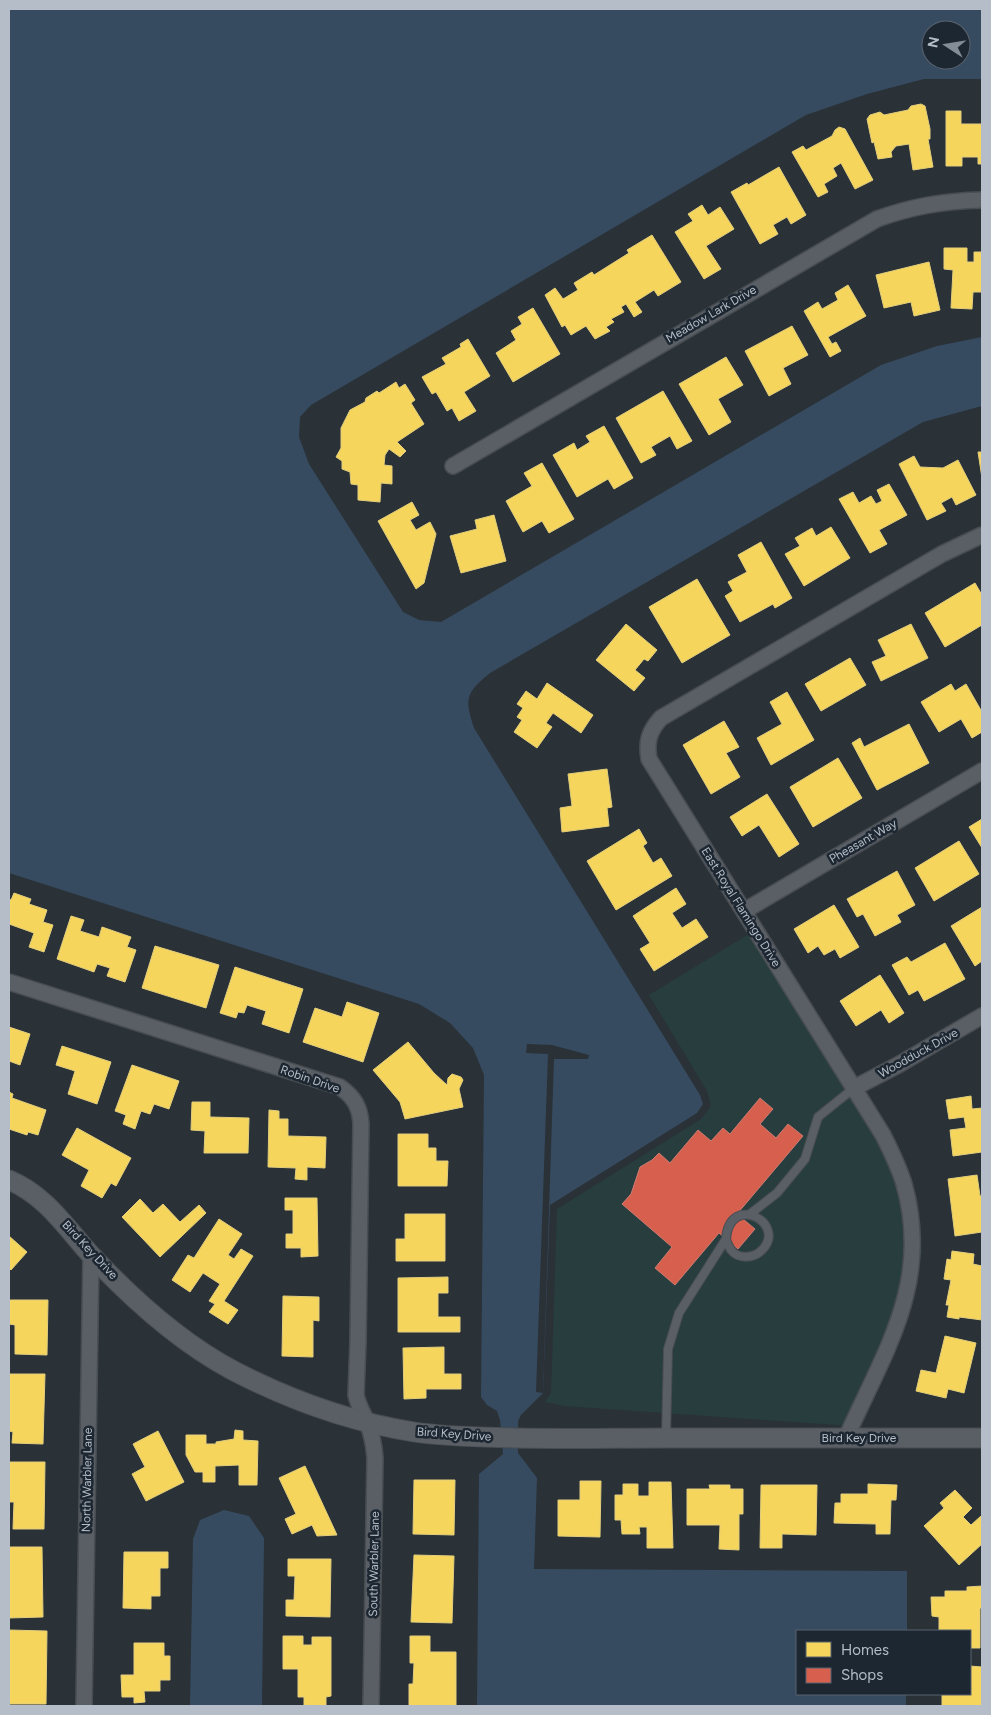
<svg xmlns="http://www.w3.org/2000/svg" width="991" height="1715" font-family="Figtree,sans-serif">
<rect width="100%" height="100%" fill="#2a3137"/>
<path fill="#273d3e" d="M 757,929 L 844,1074 L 911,1201 L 922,1252 L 889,1358 L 851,1426 L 564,1406 L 545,1402 L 551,1393 L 557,1209 L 701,1119 L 711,1106 L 707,1091 L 649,995 Z"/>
<path fill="#374b60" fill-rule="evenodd" d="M 9,9 L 982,9 L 982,79 L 924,79 L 867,94 L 806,115 L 311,405 L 300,417 L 299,437 L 309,464 L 403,612 L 419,620 L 441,622 L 881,365 L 937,346 L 982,337 L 982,406 L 923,422 L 490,673 C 466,693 464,698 474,728 L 700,1095 L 703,1104 L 697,1113 L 550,1205 L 543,1393 L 521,1415 L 518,1421 L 518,1453 L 537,1478 L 534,1569 L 907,1571 L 907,1631 L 797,1631 L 797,1694 L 906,1694 L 906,1706 L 477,1706 L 479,1474 L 503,1454 L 500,1420 L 497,1411 L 487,1405 L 481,1397 L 484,1075 L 473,1048 L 450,1023 L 419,1004 L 9,873 ZM 931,30 L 961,30 L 961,60 L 931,60 Z
M 224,1510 L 249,1516 L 264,1538 L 262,1706 L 190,1706 L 193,1539 L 200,1520 Z"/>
<path fill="#2a3137" d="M 527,1044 L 552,1045 L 589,1055 L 588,1059 L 554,1059 L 543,1393 L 536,1392 L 548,1054 L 526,1053 Z"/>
<path fill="#f6d55c" stroke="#e2ce7c" d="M 921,104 L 925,106 L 930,129 L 930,139 L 928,139 L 933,167 L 913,170 L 909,144 L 896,146 L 891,152 L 892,157 L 878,159 L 874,142 L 872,143 L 867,119 L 870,115 L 880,112 L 884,115 L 908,110 L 911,106 Z
M 946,111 L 961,111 L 961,124 L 982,124 L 982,112 L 982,164 L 978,164 L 978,157 L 962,157 L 962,166 L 946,166 Z
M 839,127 L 845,129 L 873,180 L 855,189 L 841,163 L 833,168 L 837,176 L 824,184 L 828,192 L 818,197 L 792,152 L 803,146 L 806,150 L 832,136 L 835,130 Z
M 779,167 L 806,215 L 791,224 L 787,217 L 773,225 L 778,234 L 760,244 L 731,192 L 747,183 L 748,185 Z
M 702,205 L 708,215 L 720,207 L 734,229 L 706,246 L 721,269 L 704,279 L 675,232 L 693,221 L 688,214 Z
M 652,235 L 681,282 L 658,296 L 654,290 L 635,302 L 642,312 L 634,317 L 626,304 L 621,307 L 624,312 L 611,319 L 614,322 L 606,327 L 610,331 L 595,339 L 586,326 L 571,335 L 565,325 L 562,327 L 545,295 L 555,288 L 563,299 L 578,290 L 574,283 L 592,272 L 594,275 L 629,253 L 627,250 Z
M 944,248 L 967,248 L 967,262 L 974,262 L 974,252 L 982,252 L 982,248 L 982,292 L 973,292 L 972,309 L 951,308 L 953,270 L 944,269 Z
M 929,262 L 940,310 L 914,316 L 911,302 L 884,308 L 876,275 Z
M 848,285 L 866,316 L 828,337 L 832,344 L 836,342 L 841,351 L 830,357 L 804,311 L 818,302 L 822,309 L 838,300 L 835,293 Z
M 533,308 L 560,354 L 513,382 L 496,353 L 516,340 L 511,331 L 522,324 L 518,317 Z
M 792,326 L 808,355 L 783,368 L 791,384 L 769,396 L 745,351 Z
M 468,339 L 490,376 L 464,392 L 476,411 L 459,421 L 452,408 L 447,411 L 436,392 L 432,394 L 422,377 L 446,364 L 442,358 L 461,347 L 460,344 Z
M 726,357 L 743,385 L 718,399 L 731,422 L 709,435 L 679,384 Z
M 396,382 L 399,388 L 405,384 L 415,400 L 411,403 L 424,424 L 397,442 L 406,451 L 400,457 L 389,449 L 385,455 L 384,465 L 392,466 L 392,484 L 381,483 L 380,502 L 358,500 L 358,485 L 351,484 L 350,472 L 342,469 L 342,461 L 336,457 L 341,448 L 341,428 L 350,410 L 365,402 L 366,398 L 377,391 L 379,393 Z
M 663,391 L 692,441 L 677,449 L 670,436 L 651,447 L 656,455 L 641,463 L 616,418 Z
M 604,426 L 633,478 L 614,489 L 608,479 L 577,497 L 553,455 L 574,443 L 577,450 L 590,442 L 586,436 Z
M 978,452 L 982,452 L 982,478 Z
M 914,456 L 920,467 L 943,468 L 958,460 L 976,495 L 956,505 L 952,497 L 941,503 L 946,511 L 927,520 L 899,464 Z
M 542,463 L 574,519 L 549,533 L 542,521 L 523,532 L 506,501 L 532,486 L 524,473 Z
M 889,484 L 907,515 L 879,530 L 887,544 L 870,553 L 839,499 L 853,492 L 859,503 L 871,496 L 876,504 L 882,501 L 877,490 Z
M 412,502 L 419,515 L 410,520 L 416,530 L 430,522 L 436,534 L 424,583 L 416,589 L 378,521 Z
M 494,515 L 506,561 L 461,573 L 450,536 L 477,529 L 475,520 Z
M 831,527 L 850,558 L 804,586 L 785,554 L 800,546 L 795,538 L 812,528 L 816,536 Z
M 761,542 L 792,598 L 775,608 L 773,604 L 740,622 L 725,596 L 733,591 L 728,582 L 747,572 L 738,555 Z
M 697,579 L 730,635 L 682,663 L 649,607 Z
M 975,583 L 982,595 L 982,625 L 945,647 L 925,613 Z
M 626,624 L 657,650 L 648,661 L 644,659 L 635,670 L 645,678 L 634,691 L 596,660 Z
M 911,624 L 928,658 L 881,681 L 872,662 L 886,656 L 878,640 Z
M 850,658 L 866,685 L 821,711 L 805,684 Z
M 547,683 L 593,715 L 581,733 L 553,713 L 546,723 L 552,727 L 537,748 L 514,732 L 522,720 L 517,717 L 523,708 L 517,704 L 526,691 L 537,699 Z
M 951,684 L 955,691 L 966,684 L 982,712 L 982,732 L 972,738 L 961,719 L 939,732 L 921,702 Z
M 787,692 L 814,740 L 771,765 L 757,738 L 782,724 L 770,702 Z
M 724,721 L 739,747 L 726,753 L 740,777 L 711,794 L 683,745 Z
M 909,724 L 929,763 L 877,790 L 852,743 L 860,738 L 864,747 Z
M 838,758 L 862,798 L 813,827 L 790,787 Z
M 607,769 L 612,807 L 607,808 L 609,826 L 562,832 L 560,808 L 572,806 L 568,774 Z
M 767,794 L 799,844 L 779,857 L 759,825 L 742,836 L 730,817 Z
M 982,819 L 982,848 L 969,827 Z
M 639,829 L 647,843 L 643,846 L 653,863 L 661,858 L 672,876 L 616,910 L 587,861 Z
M 959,841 L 979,874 L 934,901 L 915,868 Z
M 897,871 L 915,905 L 897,915 L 901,922 L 875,936 L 863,914 L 857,917 L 847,899 Z
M 676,888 L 686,904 L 672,913 L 682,928 L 696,919 L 708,937 L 654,971 L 640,949 L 650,943 L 633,916 Z
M 14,893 L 31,899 L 29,904 L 47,910 L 43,922 L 53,925 L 44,952 L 29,947 L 34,933 L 9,924 L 9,899 L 11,900 Z
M 834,905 L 859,947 L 840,958 L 835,949 L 824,955 L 818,946 L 808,953 L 794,929 Z
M 982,907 L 982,961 L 975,966 L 951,926 Z
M 71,916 L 84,920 L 80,931 L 99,937 L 102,927 L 131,937 L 127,947 L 136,950 L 125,982 L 107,976 L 110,968 L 97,964 L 94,972 L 57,959 Z
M 945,943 L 965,979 L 924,1001 L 918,990 L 909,995 L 892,965 L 907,957 L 911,962 Z
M 155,946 L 219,965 L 206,1008 L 142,988 Z
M 235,967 L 303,989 L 289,1033 L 262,1024 L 266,1011 L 247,1005 L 244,1013 L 238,1012 L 236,1018 L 220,1013 Z
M 880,975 L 904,1013 L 889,1023 L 881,1010 L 856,1026 L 840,1001 Z
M 347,1002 L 379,1013 L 363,1062 L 303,1042 L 315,1008 L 342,1017 Z
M 9,1027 L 30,1034 L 20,1065 L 9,1061 Z
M 408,1042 L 434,1073 L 447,1085 L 448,1078 L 452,1074 L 461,1077 L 463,1080 L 459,1089 L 463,1107 L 405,1119 L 400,1102 L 373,1070 Z
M 62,1046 L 111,1062 L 97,1104 L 68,1094 L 75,1071 L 56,1065 Z
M 132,1065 L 179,1081 L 169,1109 L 154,1104 L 150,1114 L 141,1111 L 135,1129 L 123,1124 L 126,1115 L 115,1111 Z
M 9,1092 L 13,1094 L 12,1098 L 46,1110 L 38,1135 L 28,1132 L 27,1135 L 9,1129 Z
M 971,1096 L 972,1109 L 982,1108 L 982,1152 L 953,1156 L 950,1130 L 966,1128 L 964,1117 L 949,1119 L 946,1100 Z
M 192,1102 L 210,1102 L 210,1117 L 249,1118 L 248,1153 L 204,1153 L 205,1131 L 191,1130 Z
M 269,1110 L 279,1111 L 279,1119 L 288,1119 L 288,1136 L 326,1137 L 325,1168 L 307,1167 L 307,1180 L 295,1179 L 296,1168 L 268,1167 Z
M 77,1128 L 131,1158 L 116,1186 L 111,1183 L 102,1198 L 81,1186 L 89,1170 L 62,1155 Z
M 398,1134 L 428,1134 L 428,1148 L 436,1148 L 436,1161 L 448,1161 L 447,1186 L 398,1186 Z
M 977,1175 L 980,1196 L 982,1196 L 982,1232 L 955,1236 L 948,1179 Z
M 285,1198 L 317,1198 L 318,1256 L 301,1257 L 301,1248 L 286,1248 L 286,1234 L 293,1234 L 293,1210 L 285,1210 Z
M 140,1199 L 153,1213 L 163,1204 L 180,1222 L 199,1205 L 206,1213 L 160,1257 L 122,1217 Z
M 405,1214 L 445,1214 L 445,1261 L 396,1261 L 396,1239 L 405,1239 Z
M 219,1219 L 242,1234 L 228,1255 L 234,1259 L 241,1249 L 253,1256 L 224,1301 L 238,1310 L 228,1324 L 209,1312 L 215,1304 L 209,1301 L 220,1284 L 203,1273 L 190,1292 L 172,1280 L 188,1255 L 194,1258 Z
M 9,1236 L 27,1252 L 11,1270 L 9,1268 Z
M 952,1251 L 974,1254 L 973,1264 L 982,1266 L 982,1320 L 959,1317 L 959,1319 L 947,1317 L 949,1305 L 946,1305 L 951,1280 L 944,1279 L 947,1259 L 951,1260 Z
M 448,1277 L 448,1293 L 438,1293 L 438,1317 L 460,1317 L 460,1332 L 398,1332 L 398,1278 Z
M 283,1296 L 319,1297 L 319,1321 L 313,1320 L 313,1357 L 282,1356 Z
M 9,1300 L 48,1300 L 47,1355 L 15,1354 L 15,1325 L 9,1324 Z
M 945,1336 L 976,1343 L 964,1393 L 948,1389 L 946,1398 L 916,1391 L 921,1370 L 936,1373 Z
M 444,1347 L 444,1374 L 461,1374 L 461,1389 L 426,1389 L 426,1398 L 404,1399 L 403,1348 Z
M 9,1374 L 45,1374 L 43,1444 L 12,1443 L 13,1432 L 9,1431 Z
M 235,1430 L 243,1431 L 243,1440 L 258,1441 L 257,1485 L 239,1485 L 239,1465 L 215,1466 L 215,1482 L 203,1482 L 203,1472 L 195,1472 L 186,1455 L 186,1435 L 206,1435 L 206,1444 L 216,1444 L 216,1442 L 234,1439 Z
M 158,1431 L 184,1482 L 146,1501 L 132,1474 L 145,1467 L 133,1444 Z
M 9,1462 L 45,1462 L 44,1529 L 13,1529 L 14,1502 L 9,1502 Z
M 305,1466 L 337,1535 L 317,1536 L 312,1525 L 292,1534 L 285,1519 L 296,1514 L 279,1478 Z
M 414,1480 L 455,1480 L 454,1535 L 413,1534 Z
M 580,1481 L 601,1481 L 600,1537 L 558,1536 L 558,1500 L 580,1500 Z
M 649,1482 L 671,1482 L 673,1548 L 647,1548 L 647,1527 L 639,1527 L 640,1534 L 622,1534 L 621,1520 L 615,1520 L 615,1495 L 623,1495 L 623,1484 L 638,1484 L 638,1496 L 649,1496 Z
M 868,1484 L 897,1485 L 896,1500 L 891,1500 L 890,1534 L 876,1534 L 876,1524 L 834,1523 L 835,1503 L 841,1503 L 841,1494 L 868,1494 Z
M 709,1485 L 730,1485 L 730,1489 L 743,1489 L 743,1514 L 739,1514 L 739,1550 L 719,1549 L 720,1525 L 687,1525 L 687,1489 L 710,1489 Z
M 761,1485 L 817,1485 L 816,1535 L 782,1534 L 782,1548 L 760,1548 Z
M 955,1490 L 972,1508 L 963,1517 L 971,1525 L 981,1516 L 982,1517 L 982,1544 L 959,1565 L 924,1526 L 944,1508 L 940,1503 Z
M 9,1547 L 42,1547 L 43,1617 L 9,1618 Z
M 124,1552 L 168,1552 L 168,1568 L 160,1568 L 160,1596 L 151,1596 L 151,1609 L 123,1608 Z
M 414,1555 L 454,1556 L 452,1623 L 411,1622 Z
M 288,1559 L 331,1559 L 330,1617 L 286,1616 L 286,1600 L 294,1600 L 295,1576 L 288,1576 Z
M 982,1586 L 982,1608 L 980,1608 L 980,1648 L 970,1648 L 970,1631 L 939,1631 L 939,1617 L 932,1616 L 931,1597 L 945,1597 L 945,1591 L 967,1591 L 967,1587 Z
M 9,1630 L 47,1631 L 46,1704 L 9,1704 Z
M 283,1636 L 303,1636 L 303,1645 L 312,1645 L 312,1637 L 331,1637 L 331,1696 L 326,1697 L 326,1706 L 304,1706 L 304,1697 L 298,1697 L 298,1669 L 283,1669 Z
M 410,1636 L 430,1636 L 430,1652 L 456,1652 L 456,1706 L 409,1706 L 409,1684 L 413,1684 L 414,1663 L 410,1663 Z
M 134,1643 L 164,1643 L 164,1656 L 170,1656 L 170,1680 L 160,1680 L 160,1691 L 144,1691 L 145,1702 L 134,1703 L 134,1697 L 122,1697 L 121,1675 L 134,1675 Z
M 970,1666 L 982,1667 L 982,1706 L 942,1706 L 942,1694 L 970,1694 Z"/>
<path fill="#d6604d" stroke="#cc7c72" d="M 760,1098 L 773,1109 L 760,1124 L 776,1138 L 788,1124 L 803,1136 L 737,1214 L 755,1229 L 738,1249 L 719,1233 L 675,1285 L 655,1268 L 672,1247 L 622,1204 L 631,1194 L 640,1167 L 652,1160 L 659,1153 L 670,1163 L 698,1130 L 711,1141 L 723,1128 L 730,1134 Z"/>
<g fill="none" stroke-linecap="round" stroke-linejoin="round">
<g stroke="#484d52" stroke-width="10">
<path id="service" d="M 750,1214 L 777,1193 L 805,1159 L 818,1117 L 854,1088
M 666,1438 L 668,1349 L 679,1313 L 726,1239 C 730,1191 788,1224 762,1250 C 754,1258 739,1260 731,1250 C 729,1247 727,1243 726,1239"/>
</g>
<g stroke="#484d52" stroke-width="18">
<path id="minor" d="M 453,466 L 877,219 C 913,206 944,201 982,200
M 744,911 L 982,771
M 9,982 L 340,1087 C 354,1097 360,1107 361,1124 L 358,1341 L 356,1395 C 358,1405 363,1413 367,1422 C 372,1434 374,1445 375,1458 L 371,1706
M 854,1088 L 898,1065 L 982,1016
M 846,1438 C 884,1352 932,1283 904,1184 C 899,1167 891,1151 883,1135 L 649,759 C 646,742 649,731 661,718 L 942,554 L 982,535
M 84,1706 L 91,1254"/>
</g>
<g stroke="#484d52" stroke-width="21">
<path id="tertiary" d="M 9,1180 C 45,1195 65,1226 90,1254 C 132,1299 179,1342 234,1371 C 290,1400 351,1422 414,1432 C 448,1437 481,1437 515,1438 C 566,1439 617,1438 669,1438 C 773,1438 878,1438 982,1438"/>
</g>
<use href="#service" stroke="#5a5e65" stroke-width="8"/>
<use href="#minor" stroke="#5a5e65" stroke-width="15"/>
<use href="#tertiary" stroke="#5a5e65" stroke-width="19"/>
</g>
<g text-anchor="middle" stroke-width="5" stroke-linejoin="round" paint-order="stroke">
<g font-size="12" fill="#b4bdc8" stroke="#1d2732">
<text transform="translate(711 314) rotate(-30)" y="4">Meadow Lark Drive</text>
<text transform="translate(863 841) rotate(-30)" y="4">Pheasant Way</text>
<text transform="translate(741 907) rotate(58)" y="4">East Royal Flamingo Drive</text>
<text transform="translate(918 1053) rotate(-29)" y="4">Woodduck Drive</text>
<text transform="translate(310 1079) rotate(19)" y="4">Robin Drive</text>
<text transform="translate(90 1250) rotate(47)" y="4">Bird Key Drive</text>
<text transform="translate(454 1434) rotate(4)" y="4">Bird Key Drive</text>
<text x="859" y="1442">Bird Key Drive</text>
<text transform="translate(87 1480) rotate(-89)" y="4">North Warbler Lane</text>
<text transform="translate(374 1564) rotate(-89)" y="4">South Warbler Lane</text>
</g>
</g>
<rect width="991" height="1715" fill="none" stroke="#b4bdc8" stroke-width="20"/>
<rect x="796" y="1630" width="175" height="65" fill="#1d2732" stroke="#59636e"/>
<rect x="806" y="1642" width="25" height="15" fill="#f6d55c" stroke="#59636e"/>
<text x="841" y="1655" font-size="15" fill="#b4bdc8">Homes</text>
<rect x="806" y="1668" width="25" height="15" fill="#d6604d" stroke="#59636e"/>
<text x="841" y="1680" font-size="15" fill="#b4bdc8">Shops</text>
<g transform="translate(946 45) rotate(282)"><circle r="24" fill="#1d2732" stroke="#59636e"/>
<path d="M0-4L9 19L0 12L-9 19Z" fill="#848c95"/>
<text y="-8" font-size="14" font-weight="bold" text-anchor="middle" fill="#b4bdc8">N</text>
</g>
</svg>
